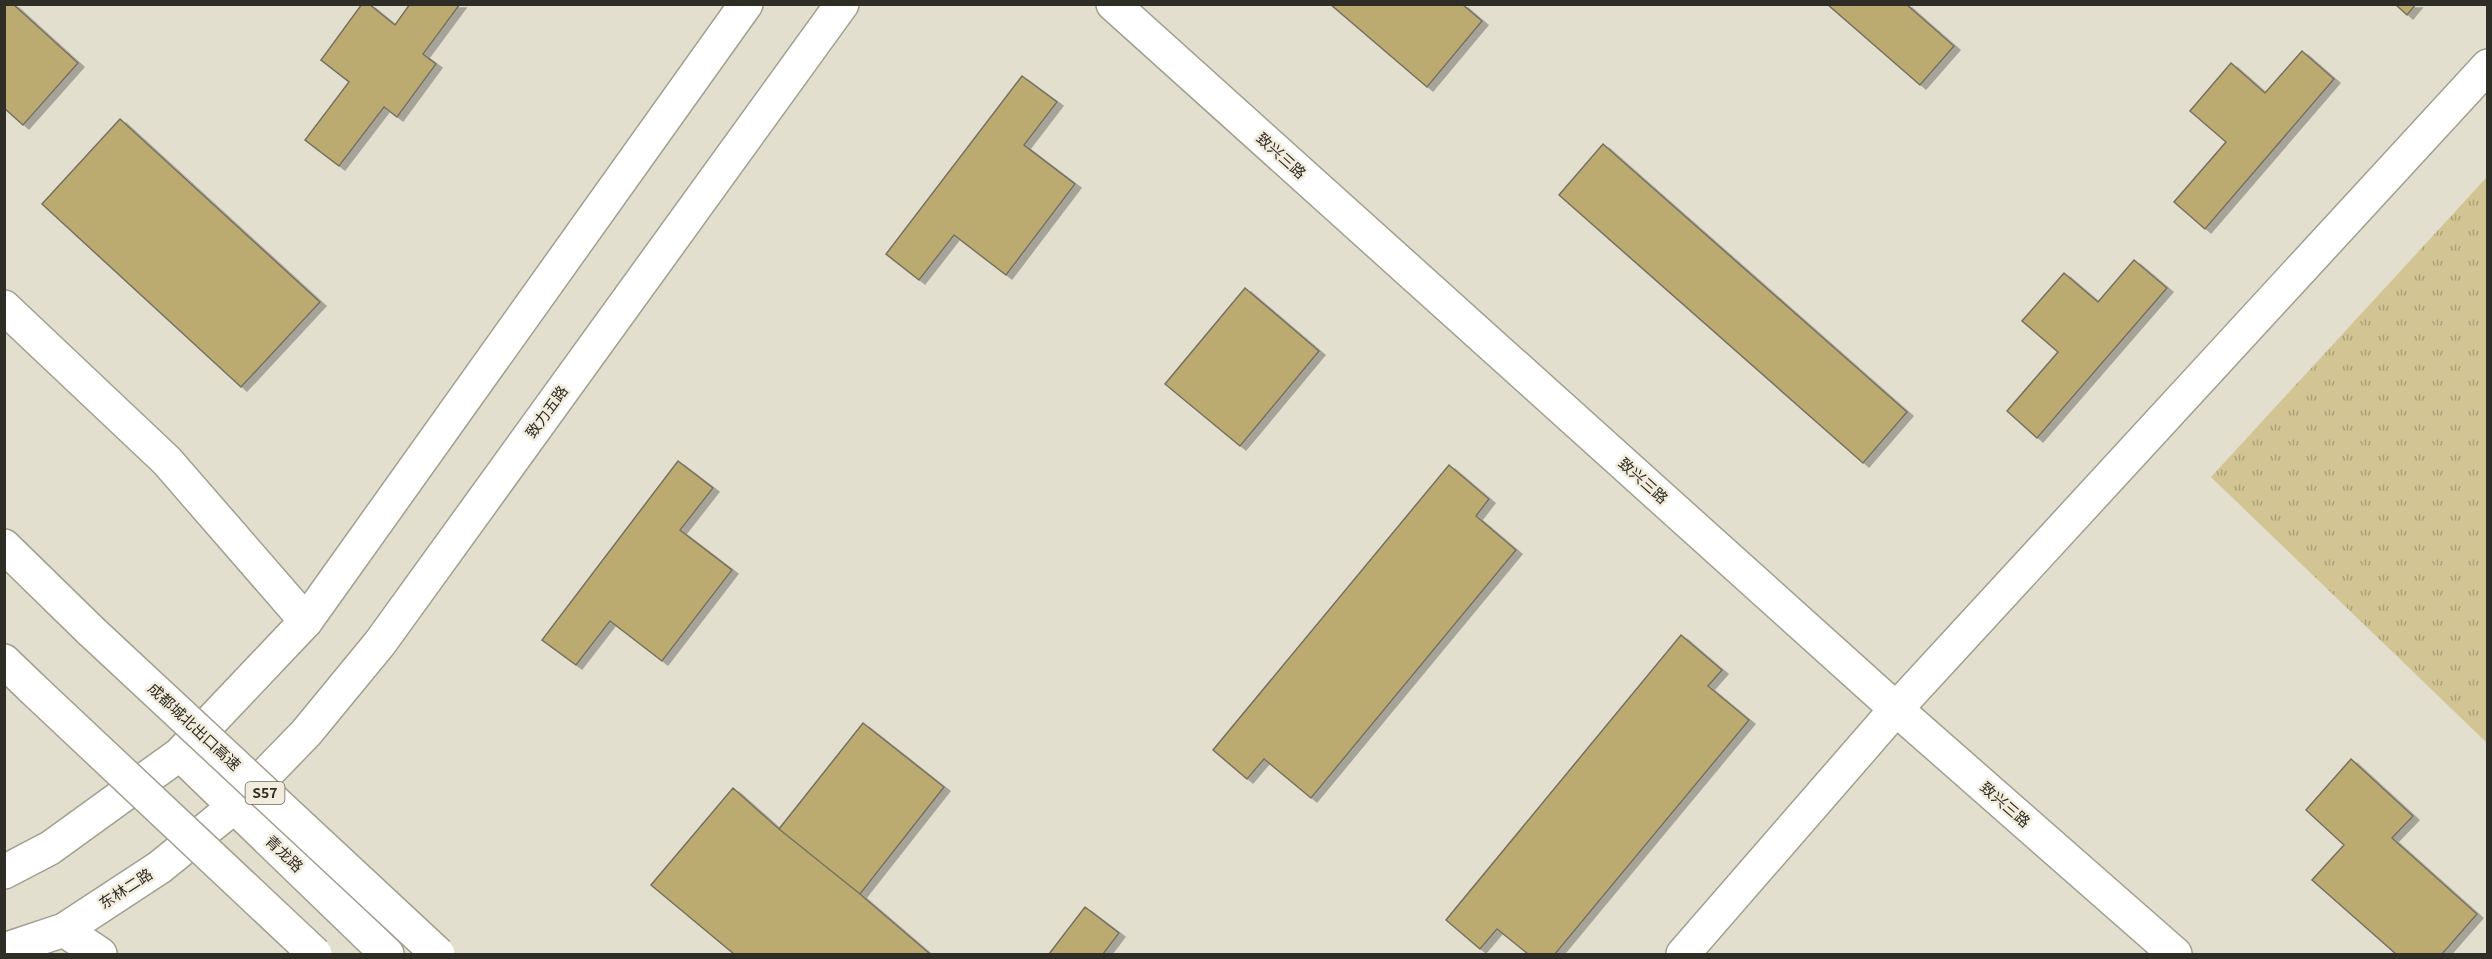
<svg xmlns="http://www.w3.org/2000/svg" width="2492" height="959" font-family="Georgia,'Noto Sans SC',serif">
<defs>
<pattern id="grass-tufts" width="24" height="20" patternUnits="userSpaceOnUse" patternTransform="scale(1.5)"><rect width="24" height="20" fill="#d2c493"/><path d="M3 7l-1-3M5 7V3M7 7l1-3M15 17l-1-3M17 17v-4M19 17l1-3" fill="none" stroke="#aba078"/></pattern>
<filter id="shadow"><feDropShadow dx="6" dy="4" stdDeviation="0" flood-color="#0004"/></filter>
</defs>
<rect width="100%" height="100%" fill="#e3dfcf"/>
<path fill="url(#grass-tufts)" d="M 2487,177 L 2487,743 L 2211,477 Z"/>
<path fill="#bcab6f" stroke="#757163" stroke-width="1.5" filter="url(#shadow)" d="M 4,4 L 13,4 L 78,63 L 23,125 L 4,108 Z
M 362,4 L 369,4 L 395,25 L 410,4 L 460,4 L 423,54 L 436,64 L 397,117 L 384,107 L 339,166 L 305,140 L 349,82 L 321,60 Z
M 1330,4 L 1462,4 L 1482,21 L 1427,87 Z
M 1827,4 L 1906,4 L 1954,46 L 1920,85 Z
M 2395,4 L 2416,4 L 2407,15 Z
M 2302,51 L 2334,79 L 2205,229 L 2174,202 L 2226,142 L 2190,111 L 2231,63 L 2265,93 Z
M 1022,76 L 1057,102 L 1024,145 L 1075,184 L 1006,275 L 954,235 L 919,280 L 886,254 Z
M 120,119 L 320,302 L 241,387 L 42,204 Z
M 1603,144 L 1907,412 L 1863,463 L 1559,195 Z
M 2134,260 L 2167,288 L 2037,438 L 2007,411 L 2058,352 L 2022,321 L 2064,273 L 2098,302 Z
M 1245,288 L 1319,351 L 1240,446 L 1165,384 Z
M 678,461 L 713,488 L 680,530 L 732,570 L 662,661 L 610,621 L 576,665 L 542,640 Z
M 1449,465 L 1489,499 L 1476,516 L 1516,550 L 1311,798 L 1264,759 L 1247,779 L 1213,750 Z
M 1681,635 L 1722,670 L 1708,686 L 1749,720 L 1555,954 L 1528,954 L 1497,929 L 1480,949 L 1446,920 Z
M 863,723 L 944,787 L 860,894 L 779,829 Z
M 2351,759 L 2413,816 L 2392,838 L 2477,914 L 2442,954 L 2396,954 L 2312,880 L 2344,845 L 2306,810 Z
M 733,788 L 779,829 L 860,894 L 930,954 L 734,954 L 651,885 Z
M 1085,907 L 1119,933 L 1103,954 L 1049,954 Z"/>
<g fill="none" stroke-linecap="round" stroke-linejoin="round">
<g stroke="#a39f8f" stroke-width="36">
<path id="street" d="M 4,307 L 167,461 L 306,621
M 1683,954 L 1896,709 L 2488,66"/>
</g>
<g stroke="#a39f8f" stroke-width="36">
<path id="secondary" d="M 1113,4 L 1896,709 L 2175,954
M 180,754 L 387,954
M 4,872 L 50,848 L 180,754 L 306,621 L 746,4
M 64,930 L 100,954
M 4,950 L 64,930 L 160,867 L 235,806 L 306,733 L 380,643 L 842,4"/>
</g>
<g stroke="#a39f8f" stroke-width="36">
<path id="highway" d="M 4,546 L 91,631
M 4,661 L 33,689"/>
</g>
<use href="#street" stroke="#fff" stroke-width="33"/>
<use href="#secondary" stroke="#fff" stroke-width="33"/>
<use href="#highway" stroke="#fff" stroke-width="33"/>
<g stroke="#a39f8f" stroke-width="36" stroke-linecap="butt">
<path id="highway-bridge" d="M 91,631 L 438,954
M 33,689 L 315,954"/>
</g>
<use href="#highway-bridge" stroke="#fff" stroke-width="33"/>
</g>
<g text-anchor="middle" stroke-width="5" stroke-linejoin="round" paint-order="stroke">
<rect fill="#f1ecdc" stroke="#68665d" stroke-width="1.5" x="245.5" y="782" width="39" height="22" rx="4.5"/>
<g font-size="14" font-weight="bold" fill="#2e2d26">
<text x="265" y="798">S57</text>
</g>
<g font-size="15" fill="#2e2d26" stroke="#f1ecdc">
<text transform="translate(1281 156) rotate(42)" y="5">致兴三路</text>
<text transform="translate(547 412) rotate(-54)" y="5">致力五路</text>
<text transform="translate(1643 481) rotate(42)" y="5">致兴三路</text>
<text transform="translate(194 727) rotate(43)" y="5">成都城北出口高速</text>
<text transform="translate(2005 805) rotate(41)" y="5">致兴三路</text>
<text transform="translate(284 854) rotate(44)" y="5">青龙路</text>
<text transform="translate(126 889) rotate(-33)" y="5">东林二路</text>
</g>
</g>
<rect width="2492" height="959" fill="none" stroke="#2e2d26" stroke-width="12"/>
</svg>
